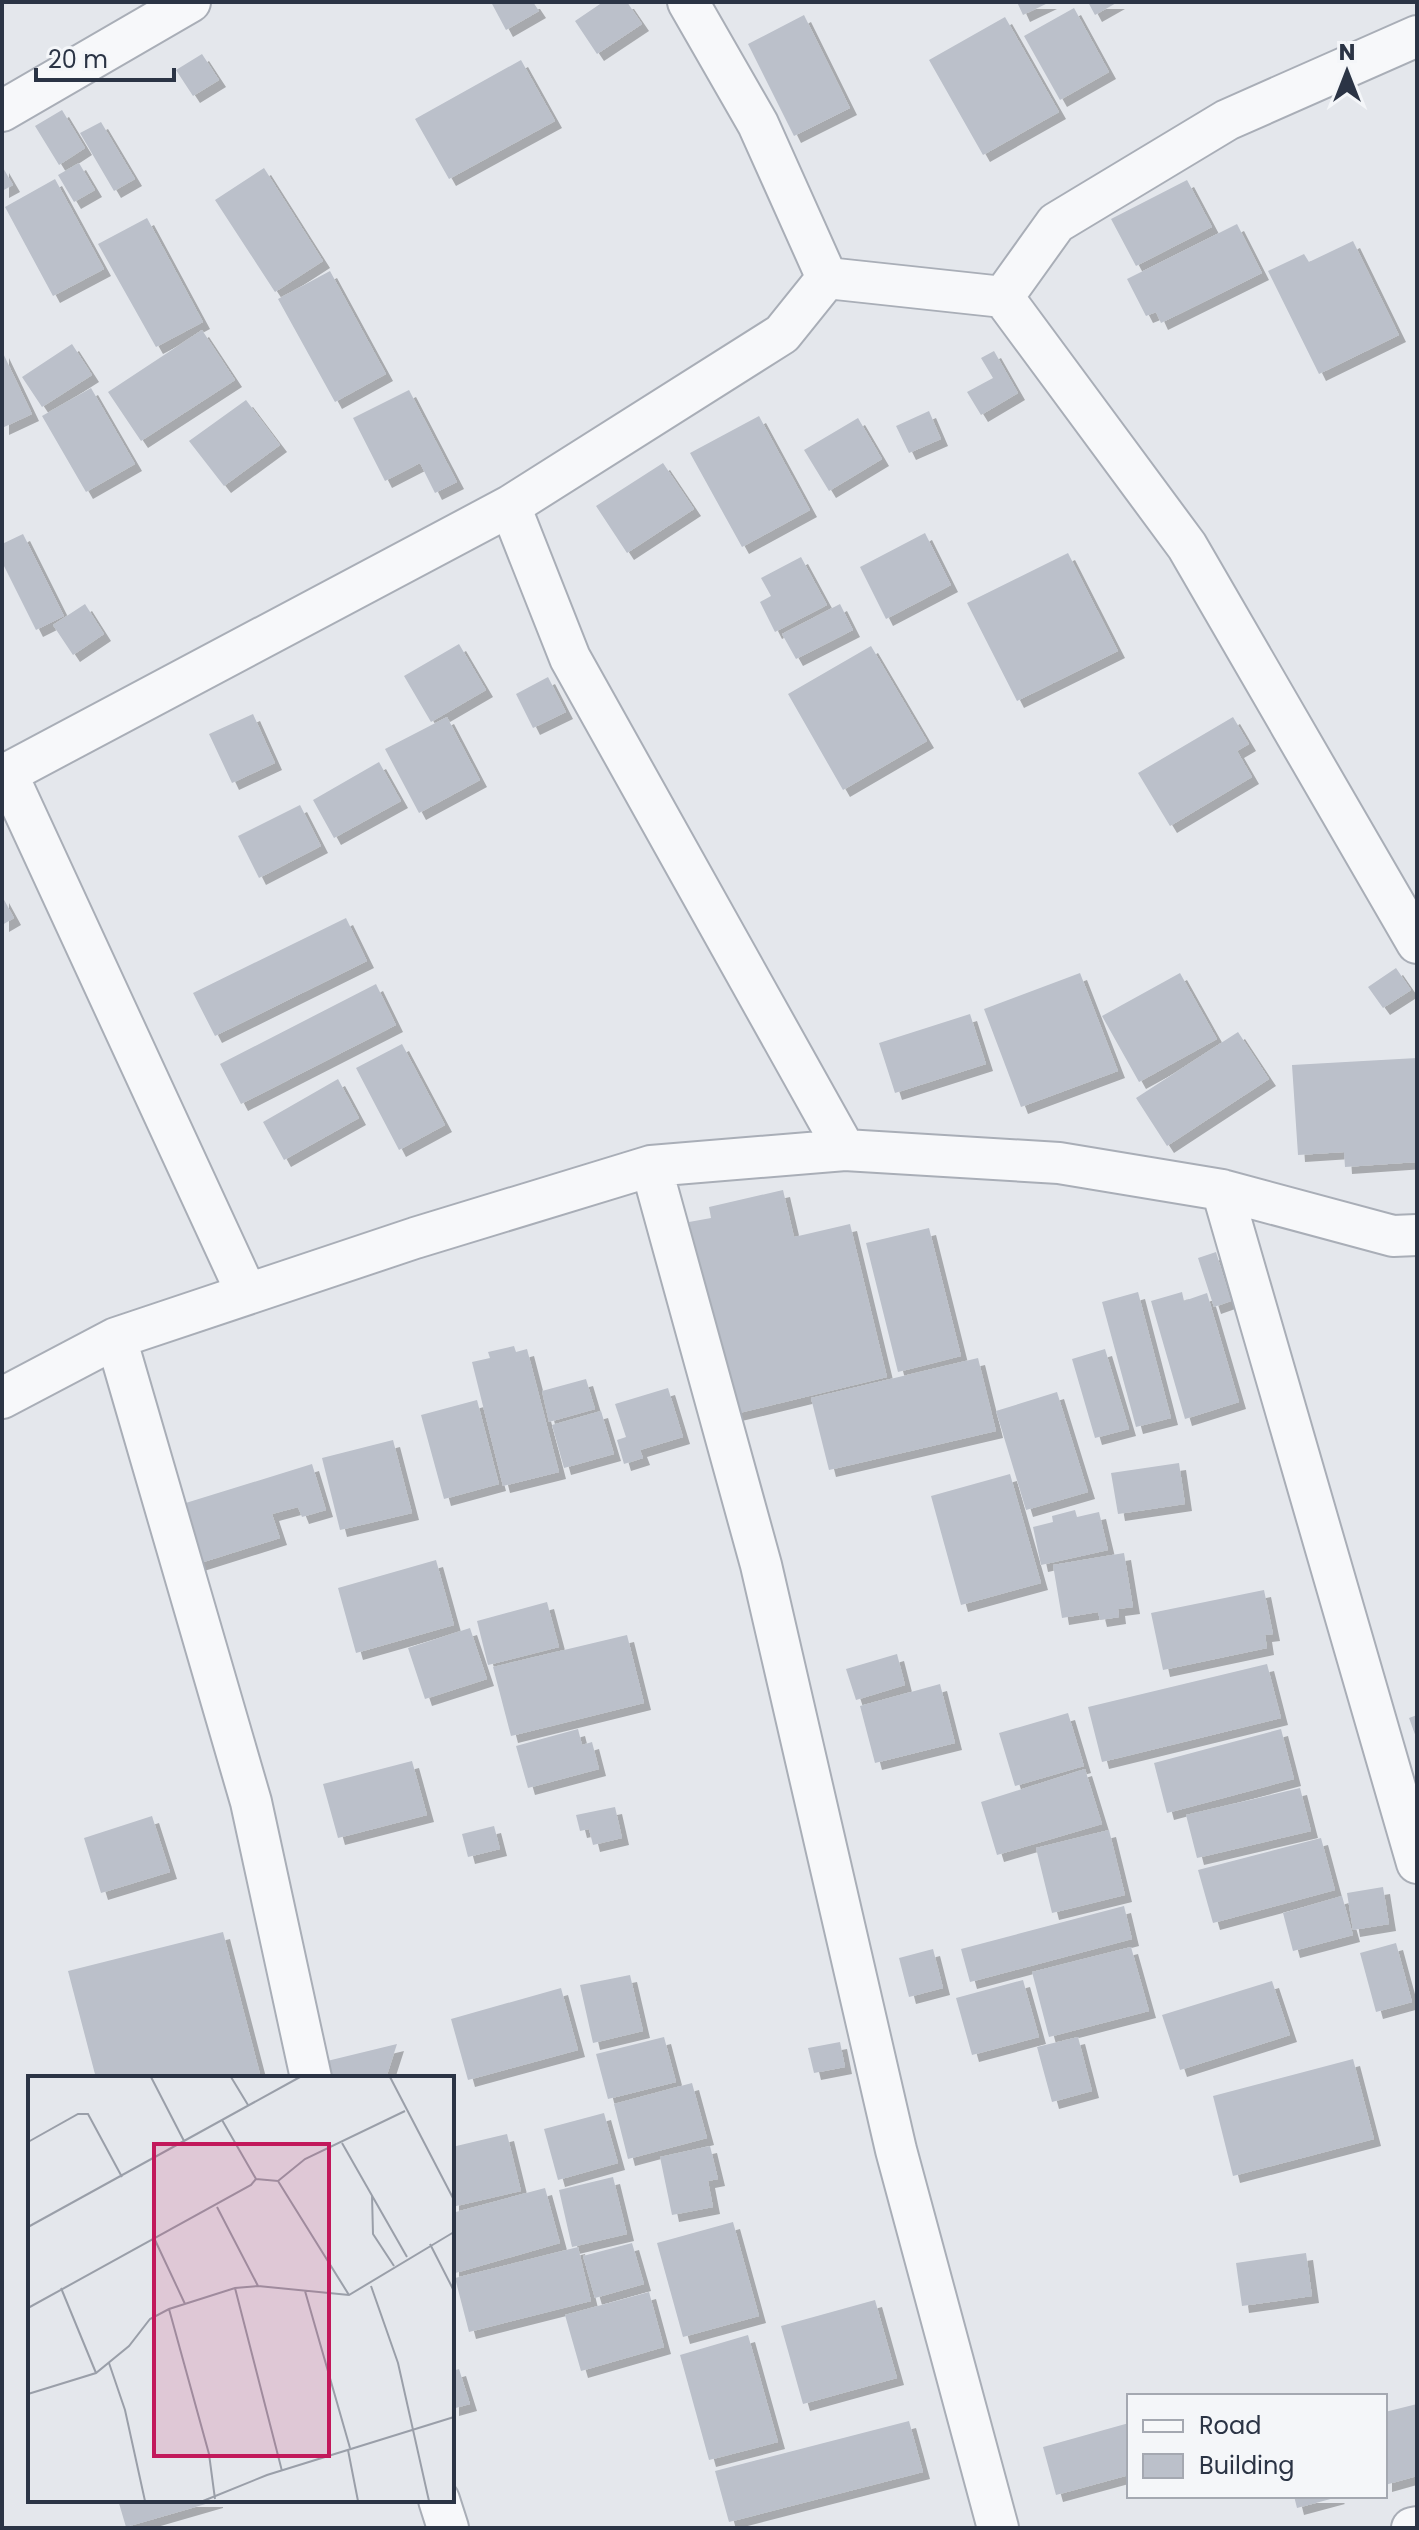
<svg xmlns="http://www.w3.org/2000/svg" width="1419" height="2530" font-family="Poppins,sans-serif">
<defs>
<filter id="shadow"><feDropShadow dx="7" dy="7" stdDeviation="0" flood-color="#0004"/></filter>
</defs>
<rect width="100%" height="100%" fill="#e4e7ec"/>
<path fill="#bbc0ca" filter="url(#shadow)" d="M 491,2 L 533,2 L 539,11 L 506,30 Z
M 603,2 L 627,2 L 642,24 L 597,54 L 575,21 Z
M 1017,2 L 1050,2 L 1023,15 Z
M 1088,2 L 1118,2 L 1095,15 Z
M 1074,8 L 1109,72 L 1060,100 L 1024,36 Z
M 804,15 L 850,108 L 794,136 L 748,44 Z
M 1005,17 L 1059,112 L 983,155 L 929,60 Z
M 202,54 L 219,80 L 193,96 L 176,70 Z
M 521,60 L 555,121 L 449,179 L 415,119 Z
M 62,110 L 85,148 L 59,165 L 35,126 Z
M 101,122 L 135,179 L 114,191 L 80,133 Z
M 79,163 L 95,190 L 74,202 L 58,175 Z
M 2,166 L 13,185 L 2,191 Z
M 264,168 L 323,261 L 275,292 L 215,200 Z
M 55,179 L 104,269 L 53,296 L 5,207 Z
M 1187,180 L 1212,227 L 1136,266 L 1111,219 Z
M 147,218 L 203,322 L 156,347 L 98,244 Z
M 1237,224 L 1262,273 L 1161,323 L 1156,312 L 1146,316 L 1127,279 Z
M 1353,241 L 1399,335 L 1319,374 L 1268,271 L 1304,254 L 1309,262 Z
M 330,271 L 386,374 L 335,402 L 278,299 Z
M 202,330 L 235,380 L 141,441 L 108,392 Z
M 72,344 L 92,375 L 42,407 L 22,377 Z
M 2,351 L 32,414 L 2,428 Z
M 994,351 L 1018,393 L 981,415 L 967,392 L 993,378 L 981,358 Z
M 91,388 L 135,464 L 86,492 L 42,416 Z
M 409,390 L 457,482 L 435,493 L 420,463 L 385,481 L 353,418 Z
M 246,400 L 280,445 L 224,486 L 189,441 Z
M 929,411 L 941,439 L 909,453 L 896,426 Z
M 759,416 L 810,510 L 742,547 L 690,453 Z
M 858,418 L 882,459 L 829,491 L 804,450 Z
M 663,463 L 694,509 L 627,553 L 596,506 Z
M 925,533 L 951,585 L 886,619 L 860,567 Z
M 23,534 L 64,616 L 36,630 L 2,562 L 2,544 Z
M 1068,553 L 1118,651 L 1017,701 L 967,603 Z
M 801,557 L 827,605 L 775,632 L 760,602 L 771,596 L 761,578 Z
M 85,604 L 104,634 L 73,655 L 53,625 Z
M 840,604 L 853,630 L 796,659 L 782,634 Z
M 459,644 L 486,690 L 431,722 L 404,676 Z
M 871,646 L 927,741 L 843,790 L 788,694 Z
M 548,677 L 566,712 L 533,728 L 516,694 Z
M 253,714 L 275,763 L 232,783 L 209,734 Z
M 447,717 L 480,780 L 419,813 L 385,749 Z
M 1233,717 L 1249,744 L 1237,751 L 1252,777 L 1170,826 L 1138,773 Z
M 379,762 L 401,801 L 334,838 L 313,800 Z
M 300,805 L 321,846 L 259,878 L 238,836 Z
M 2,896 L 14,918 L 2,925 Z
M 346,918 L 367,961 L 215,1036 L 193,993 Z
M 1396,968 L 1411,990 L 1383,1008 L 1368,987 Z
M 1080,973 L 1118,1071 L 1021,1107 L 984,1009 Z
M 1180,973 L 1217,1039 L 1139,1082 L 1102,1016 Z
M 376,984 L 396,1025 L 241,1104 L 220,1064 Z
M 970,1014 L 986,1064 L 895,1093 L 879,1043 Z
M 1238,1032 L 1269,1079 L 1167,1146 L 1136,1098 Z
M 402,1044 L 445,1125 L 399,1150 L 356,1068 Z
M 1417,1058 L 1417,1162 L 1345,1167 L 1344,1152 L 1298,1155 L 1292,1065 Z
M 338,1079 L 359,1118 L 284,1160 L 263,1122 Z
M 783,1190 L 794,1237 L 850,1224 L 887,1377 L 735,1414 L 689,1222 L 711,1218 L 709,1207 Z
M 929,1228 L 961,1356 L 898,1372 L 866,1243 Z
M 1216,1252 L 1231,1301 L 1214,1307 L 1198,1258 Z
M 1138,1292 L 1171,1418 L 1136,1427 L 1102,1302 Z
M 1182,1292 L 1184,1301 L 1207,1293 L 1239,1402 L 1185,1419 L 1151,1301 Z
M 514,1346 L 516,1352 L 527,1349 L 559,1472 L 503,1486 L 472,1362 L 490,1358 L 488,1352 Z
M 1105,1349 L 1129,1429 L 1095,1438 L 1072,1359 Z
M 978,1358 L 996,1431 L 829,1470 L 811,1398 Z
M 586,1379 L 595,1409 L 549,1422 L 542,1391 Z
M 668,1388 L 683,1437 L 640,1450 L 643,1458 L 624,1464 L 617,1440 L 626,1437 L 615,1404 Z
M 1057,1392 L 1088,1492 L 1026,1510 L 996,1411 Z
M 477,1400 L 499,1484 L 444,1499 L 421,1415 Z
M 601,1411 L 614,1454 L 564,1468 L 552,1425 Z
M 393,1440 L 412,1513 L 340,1530 L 322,1458 Z
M 1179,1463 L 1185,1504 L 1118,1514 L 1111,1473 Z
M 312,1464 L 326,1510 L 302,1517 L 298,1507 L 272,1514 L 280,1538 L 194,1565 L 176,1506 Z
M 1010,1474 L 1041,1583 L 961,1605 L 931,1496 Z
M 1075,1510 L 1077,1517 L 1099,1512 L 1108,1550 L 1041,1565 L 1033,1527 L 1053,1522 L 1052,1516 Z
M 1124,1553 L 1133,1607 L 1118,1609 L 1119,1617 L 1100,1620 L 1098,1612 L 1062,1618 L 1053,1565 Z
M 436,1560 L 454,1625 L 356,1653 L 338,1588 Z
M 1264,1590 L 1273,1634 L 1265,1635 L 1267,1648 L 1163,1670 L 1151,1613 Z
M 547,1602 L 559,1647 L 488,1665 L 477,1621 Z
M 470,1628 L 487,1679 L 425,1699 L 408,1648 Z
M 627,1635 L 644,1703 L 511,1736 L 493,1667 Z
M 897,1654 L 905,1685 L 856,1700 L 846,1669 Z
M 1267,1664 L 1281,1718 L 1102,1762 L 1088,1707 Z
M 940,1684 L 955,1743 L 875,1763 L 860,1706 Z
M 1068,1713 L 1084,1766 L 1015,1786 L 999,1733 Z
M 1417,1715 L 1417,1740 L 1409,1718 Z
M 578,1729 L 582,1745 L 592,1742 L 599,1769 L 528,1788 L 516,1746 Z
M 1281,1729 L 1294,1779 L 1167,1813 L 1154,1763 Z
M 412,1761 L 427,1815 L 338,1838 L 323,1784 Z
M 1085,1769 L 1102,1824 L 997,1855 L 981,1802 Z
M 1300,1788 L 1311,1831 L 1197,1858 L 1186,1815 Z
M 615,1807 L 622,1838 L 593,1845 L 589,1829 L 580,1831 L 576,1815 Z
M 152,1816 L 170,1872 L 101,1893 L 84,1838 Z
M 494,1826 L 500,1849 L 468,1857 L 462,1834 Z
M 1109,1830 L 1125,1895 L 1052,1913 L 1036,1848 Z
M 1321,1838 L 1335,1890 L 1213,1923 L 1198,1870 Z
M 1383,1887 L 1389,1924 L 1353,1930 L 1347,1893 Z
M 1342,1896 L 1353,1935 L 1293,1951 L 1283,1913 Z
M 1124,1906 L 1132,1939 L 970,1982 L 961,1949 Z
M 223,1932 L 261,2078 L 96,2078 L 68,1971 Z
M 1396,1943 L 1412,2002 L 1376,2012 L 1360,1953 Z
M 1131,1947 L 1149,2011 L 1049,2037 L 1032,1972 Z
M 933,1949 L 943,1988 L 909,1997 L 899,1958 Z
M 630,1975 L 643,2031 L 593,2043 L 580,1985 Z
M 1023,1980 L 1039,2037 L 972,2055 L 956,1998 Z
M 1272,1981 L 1290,2035 L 1180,2070 L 1162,2015 Z
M 561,1988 L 578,2050 L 468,2080 L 451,2019 Z
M 664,2037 L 676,2082 L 608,2099 L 596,2054 Z
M 1078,2037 L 1092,2091 L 1052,2102 L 1037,2047 Z
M 840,2042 L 845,2067 L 814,2073 L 808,2048 Z
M 397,2044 L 386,2078 L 332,2078 L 327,2061 Z
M 1353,2059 L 1374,2139 L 1233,2176 L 1213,2096 Z
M 692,2083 L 707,2138 L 628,2159 L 614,2104 Z
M 604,2113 L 618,2163 L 558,2180 L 544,2129 Z
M 507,2134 L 521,2191 L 452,2207 L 452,2147 Z
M 710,2146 L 718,2179 L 708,2181 L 713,2207 L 672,2215 L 660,2157 Z
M 613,2177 L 627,2234 L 572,2247 L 559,2190 Z
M 545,2188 L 560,2243 L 452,2274 L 452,2213 Z
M 733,2222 L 759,2316 L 683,2337 L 657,2243 Z
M 632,2243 L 644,2284 L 595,2298 L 583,2256 Z
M 578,2247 L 591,2301 L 469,2332 L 455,2278 Z
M 1306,2253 L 1312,2296 L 1242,2306 L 1236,2263 Z
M 649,2292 L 664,2347 L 581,2371 L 565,2315 Z
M 875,2300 L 897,2378 L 803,2404 L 781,2326 Z
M 748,2335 L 778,2442 L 709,2460 L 680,2355 Z
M 459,2369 L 470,2404 L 452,2409 L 452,2371 Z
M 1417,2404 L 1417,2476 L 1385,2485 L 1385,2412 Z
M 909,2421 L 923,2472 L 729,2522 L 715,2471 Z
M 1129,2423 L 1129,2475 L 1056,2495 L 1043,2447 Z
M 1294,2496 L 1337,2496 L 1338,2497 L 1297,2508 Z
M 118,2500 L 216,2500 L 216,2501 L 126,2527 Z"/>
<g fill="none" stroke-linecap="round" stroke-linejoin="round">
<g stroke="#a9aeb7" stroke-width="44">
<path id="minor" d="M 2,111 L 190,2
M 827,278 L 1003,297 L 1056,223 L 1227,120 L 1417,36
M 1003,297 L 1187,546 L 1417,943
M 510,506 L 570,658 L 845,1150
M 7,774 L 247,1294
M 2,776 L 510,506 L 782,334 L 827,278 L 758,124 L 688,2
M 651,1166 L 761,1565 L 896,2150 L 998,2528
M 1222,1190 L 1417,1863
M 116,1338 L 251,1802 L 311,2078
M 2,1398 L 116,1338 L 415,1238 L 651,1166 L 845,1150 L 1059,1163 L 1222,1190 L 1393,1236 L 1417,1235
M 439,2500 L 448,2528
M 1412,2528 L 1417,2527"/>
</g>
<use href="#minor" stroke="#f7f8fa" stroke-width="40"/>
</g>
<g transform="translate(28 2076)">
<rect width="426" height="426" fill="#e4e7ec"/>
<path fill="none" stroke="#9a9fa9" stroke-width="2" d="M 123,1 L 156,65M 203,1 L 220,29M 362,1 L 426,124M 0,66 L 50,38 L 60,38 L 94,101M 314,67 L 379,181M 228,103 L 250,105 L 277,83 L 377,35M 250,105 L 321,219M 344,119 L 345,158 L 366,190M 189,131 L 230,210M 0,151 L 272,1M 127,164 L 157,228M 402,168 L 426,215M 343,210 L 370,287 L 401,425M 33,212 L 68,297M 207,212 L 254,395M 277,215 L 322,372M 0,232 L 223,109 L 228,103 L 194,44M 141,233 L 181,378 L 187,423M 81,287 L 97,334 L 117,425M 0,318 L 68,297 L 101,270 L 122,243 L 141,233 L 207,212 L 230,210 L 321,219 L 426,156M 320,374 L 330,425M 175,425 L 239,399 L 426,341"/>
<path fill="#c2185b" fill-opacity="0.15" stroke="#c2185b" stroke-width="4" d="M 126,68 L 301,68 L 301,380 L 126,380 Z"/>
<rect width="426" height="426" fill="none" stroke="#2b3445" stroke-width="4"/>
</g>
<rect width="1419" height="2530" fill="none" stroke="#2b3445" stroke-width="8"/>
<rect x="1127" y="2394" width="260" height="104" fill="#f4f6f9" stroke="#a4a8b1" stroke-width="2"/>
<rect x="1143" y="2420" width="40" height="12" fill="#f7f8fa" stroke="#a4a8b1" stroke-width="2"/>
<text x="1199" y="2434" font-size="24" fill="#2b3445">Road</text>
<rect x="1143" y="2454" width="40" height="24" fill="#bbc0ca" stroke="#a4a8b1" stroke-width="2"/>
<text x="1199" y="2474" font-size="24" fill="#2b3445">Building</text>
<g transform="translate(1347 72)" stroke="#f4f6f9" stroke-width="6" paint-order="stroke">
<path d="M0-6L14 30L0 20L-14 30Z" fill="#2b3445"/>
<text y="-12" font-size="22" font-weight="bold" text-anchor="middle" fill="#2b3445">N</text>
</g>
<path d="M36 68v12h138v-12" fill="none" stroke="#2b3445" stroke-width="4"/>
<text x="48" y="68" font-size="24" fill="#2b3445" stroke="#f4f6f9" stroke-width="6" paint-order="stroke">20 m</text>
</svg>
